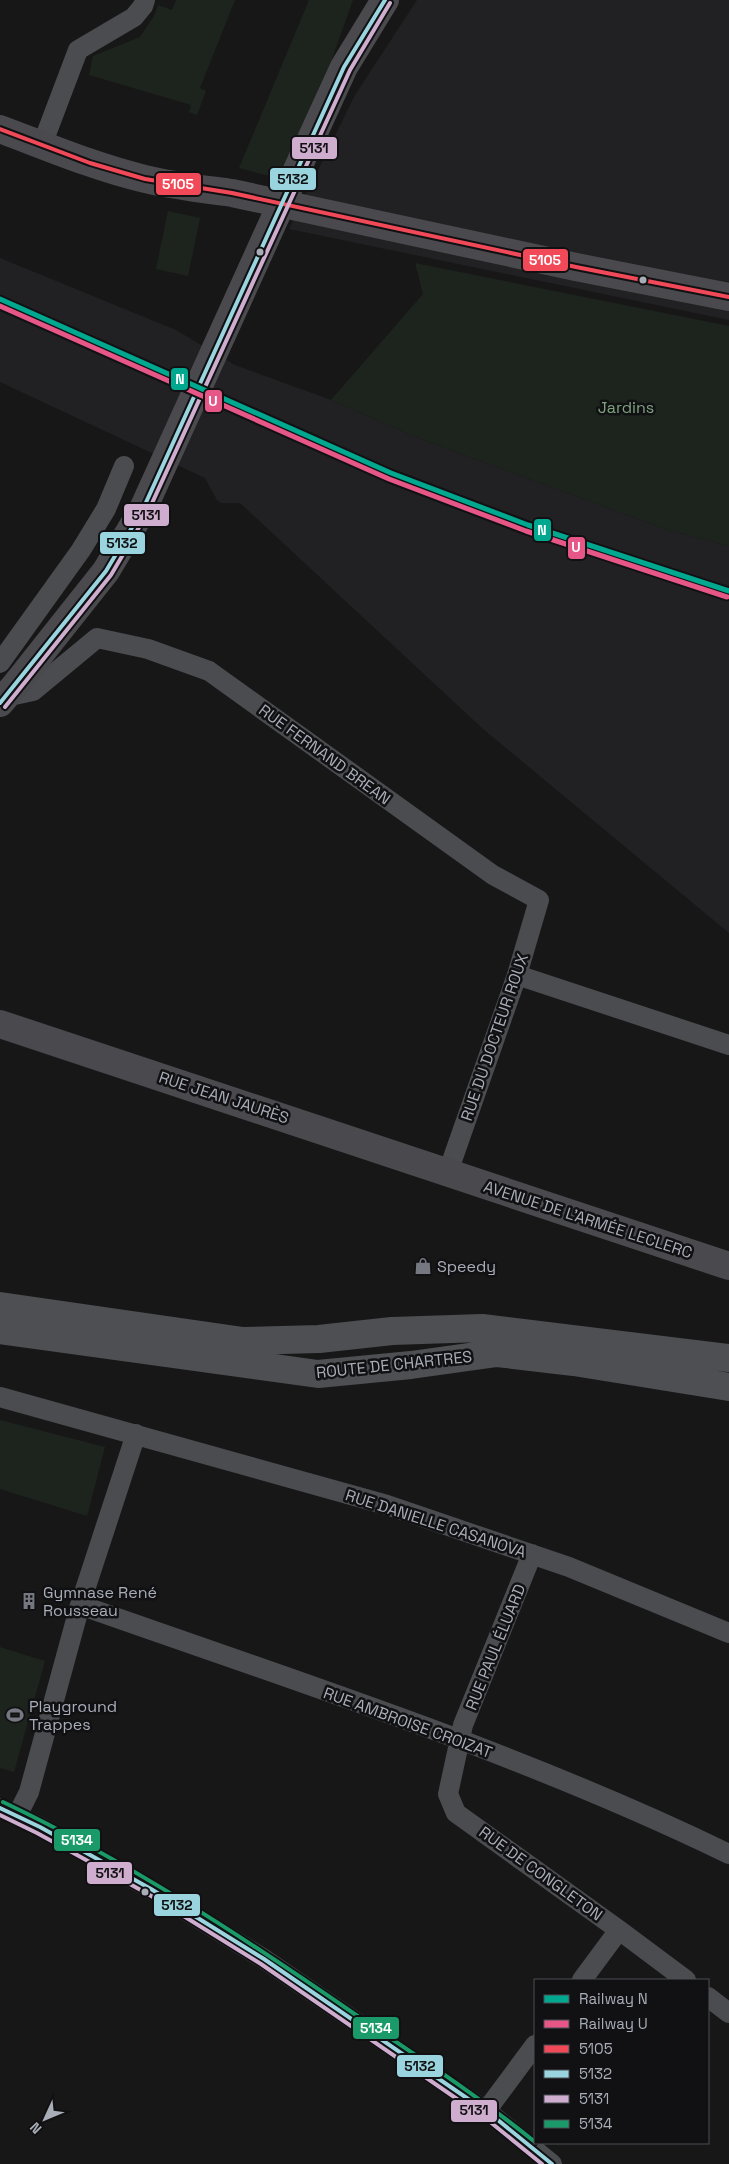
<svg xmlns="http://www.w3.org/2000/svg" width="729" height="2164" font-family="'Space Grotesk',sans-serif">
<rect width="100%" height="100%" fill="#171717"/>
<path fill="#212123" d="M 417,0 L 729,0 L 729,320 L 289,229 L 355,95 Z
M 0,258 L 176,330 L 235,365 L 331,400 L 416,437 L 668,530 L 729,546 L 729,933 L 483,729 L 240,503 L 221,503 L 217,500 L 205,478 L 0,382 Z"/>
<path fill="#1d241e" d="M 176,0 L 235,0 L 200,88 L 206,91 L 197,115 L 189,112 L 191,105 L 89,75 L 93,56 L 140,37 L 154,16 L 158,5 L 172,10 Z
M 309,0 L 353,0 L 324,81 L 277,178 L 239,168 Z
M 168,211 L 200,218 L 188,276 L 156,269 Z
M 415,263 L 729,326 L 729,546 L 668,530 L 416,437 L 331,400 L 423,294 Z
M 0,1420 L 105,1447 L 87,1516 L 0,1489 Z
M 0,1647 L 45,1661 L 14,1772 L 0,1768 Z"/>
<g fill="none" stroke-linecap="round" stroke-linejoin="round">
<path stroke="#4b4c50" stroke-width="20" d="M 42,145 L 78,50 L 134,17 L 143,6 L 145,0
M 0,663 L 81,550 L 106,509 L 124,466
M 2,694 L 5,697 L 33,691 L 97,638 L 148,649 L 209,671 L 493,875 L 539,900 L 517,975 L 448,1172
M 517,975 L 729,1045
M 0,1397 L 387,1505 L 569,1567 L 729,1633
M 532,1554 L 463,1725 L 448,1794 L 456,1813 L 619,1930 L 686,1980
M 80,1605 C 298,1682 521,1753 729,1854
M 0,1808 L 40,1827 L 151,1889 L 264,1959 L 493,2116 L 552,2164
M 14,1814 L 21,1808 L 29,1792 L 80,1605 L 136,1434
M 582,1980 L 619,1930
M 708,1997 L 729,2013
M 486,2111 L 535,2045"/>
<path stroke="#4a4a4e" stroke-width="28" d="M 0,129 C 48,147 95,167 145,179 C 174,186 203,189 232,193 L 576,267 L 729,297
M 284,198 L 344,67 L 385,0
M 0,703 L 18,682
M 0,1024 L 729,1266"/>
<path stroke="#4d4f52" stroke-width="28" d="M 0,1306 L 243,1341 L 319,1339 L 392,1331 L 482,1328 L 729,1358
M 0,1330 L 318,1374 L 411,1365 L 497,1353 L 574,1362 L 729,1387"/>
<path stroke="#4a4a4e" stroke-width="28" d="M 18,682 L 106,571 L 143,509 L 284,198"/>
<g stroke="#111113" stroke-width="8">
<path id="bus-1" d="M 0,129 L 90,163 L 145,179 L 232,193 L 576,267 L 729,297"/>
</g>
<g stroke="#111113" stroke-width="8">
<path id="bus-2" d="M 0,703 L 106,571 L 143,509 L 344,67 L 385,0
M 0,1808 L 40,1827 L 151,1889 L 264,1959 L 493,2116 L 552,2164"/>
</g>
<g stroke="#111113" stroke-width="8">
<path id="bus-3" d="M 5,707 L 111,575 L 148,512 L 350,70 L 390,3
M 0,1815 L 37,1833 L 148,1894 L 261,1964 L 489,2121 L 542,2164"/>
</g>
<g stroke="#111113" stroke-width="8">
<path id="bus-4" d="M 3,1802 C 127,1861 243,1937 356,2015 C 417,2056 478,2096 535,2142"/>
</g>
<use href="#bus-1" stroke="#f24959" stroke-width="4"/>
<use href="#bus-2" stroke="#99d4df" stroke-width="4"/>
<use href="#bus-3" stroke="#ceadcf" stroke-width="4"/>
<use href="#bus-4" stroke="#1a9a68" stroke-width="4"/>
<g stroke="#111113" stroke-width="9">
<path id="rail-1" d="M 0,299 L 391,473 L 528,525 L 729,591"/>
</g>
<g stroke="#111113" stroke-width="9">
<path id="rail-2" d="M 0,306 L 389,479 L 526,531 L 727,597"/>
</g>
<use href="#rail-1" stroke="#00a88f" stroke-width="5"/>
<use href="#rail-2" stroke="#e65687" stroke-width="5"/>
</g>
<defs>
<g id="shop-bare" transform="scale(1.35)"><path d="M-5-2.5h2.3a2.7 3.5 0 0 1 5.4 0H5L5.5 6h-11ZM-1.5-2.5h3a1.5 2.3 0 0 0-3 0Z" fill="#757880" stroke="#111113" stroke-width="2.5" paint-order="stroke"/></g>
<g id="building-bare" transform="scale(1.35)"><path d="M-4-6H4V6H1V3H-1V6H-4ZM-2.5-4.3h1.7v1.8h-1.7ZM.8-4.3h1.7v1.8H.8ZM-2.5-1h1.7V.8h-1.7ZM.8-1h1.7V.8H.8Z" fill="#757880" stroke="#111113" stroke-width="2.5" paint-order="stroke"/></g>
<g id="stadium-bare" transform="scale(1.35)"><path d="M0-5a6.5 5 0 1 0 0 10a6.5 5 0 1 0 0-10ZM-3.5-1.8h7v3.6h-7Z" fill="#757880" stroke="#111113" stroke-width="2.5" paint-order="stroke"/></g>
</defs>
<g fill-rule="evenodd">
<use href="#shop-bare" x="423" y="1266"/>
<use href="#building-bare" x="29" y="1601"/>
<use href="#stadium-bare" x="15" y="1715"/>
</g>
<g fill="#a8adb8" stroke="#111113" stroke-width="2">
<circle cx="260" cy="252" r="4.5"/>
<circle cx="643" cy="280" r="4.5"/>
<circle cx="145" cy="1892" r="4.5"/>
</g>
<g text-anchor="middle" stroke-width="5" stroke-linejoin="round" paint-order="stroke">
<g font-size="16" fill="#7fa381" stroke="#111113">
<text x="626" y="413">Jardins</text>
</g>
<g font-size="16" fill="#a8adb8" stroke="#111113">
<text transform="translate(325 754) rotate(36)" y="6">RUE FERNAND BREAN</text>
<text transform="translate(494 1037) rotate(-71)" y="6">RUE DU DOCTEUR ROUX</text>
<text transform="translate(224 1097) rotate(18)" y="6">RUE JEAN JAURÈS</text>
<text transform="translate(588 1219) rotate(18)" y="6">AVENUE DE L'ARMÉE LECLERC</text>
<text transform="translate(394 1364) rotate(-6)" y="6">ROUTE DE CHARTRES</text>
<text transform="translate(436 1523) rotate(18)" y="6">RUE DANIELLE CASANOVA</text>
<text transform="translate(495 1647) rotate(-68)" y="6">RUE PAUL ÉLUARD</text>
<text transform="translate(408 1722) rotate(20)" y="6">RUE AMBROISE CROIZAT</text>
<text transform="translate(541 1873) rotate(36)" y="6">RUE DE CONGLETON</text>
</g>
<g font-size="16" fill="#a8adb8" stroke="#111113" text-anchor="start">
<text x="437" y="1272">Speedy</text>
<text x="43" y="1598">Gymnase René<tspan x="43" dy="18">Rousseau</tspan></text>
<text x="29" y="1712">Playground<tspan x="29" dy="18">Trappes</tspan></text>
</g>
</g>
<g stroke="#111113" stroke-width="2">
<rect x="291" y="136" width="47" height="24" rx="5" fill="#ceadcf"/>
<rect x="269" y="167" width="48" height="24" rx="5" fill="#99d4df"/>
<rect x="155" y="172" width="47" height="24" rx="5" fill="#f24959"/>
<rect x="522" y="248" width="47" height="24" rx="5" fill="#f24959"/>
<rect x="170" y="367" width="19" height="24" rx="5" fill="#00a88f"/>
<rect x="204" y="389" width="19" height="24" rx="5" fill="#e65687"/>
<rect x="123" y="503" width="47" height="24" rx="5" fill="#ceadcf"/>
<rect x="533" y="518" width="19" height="24" rx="5" fill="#00a88f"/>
<rect x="99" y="531" width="47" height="24" rx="5" fill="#99d4df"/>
<rect x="567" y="536" width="19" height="24" rx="5" fill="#e65687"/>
<rect x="53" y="1828" width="48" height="24" rx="5" fill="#1a9a68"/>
<rect x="86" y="1861" width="47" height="24" rx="5" fill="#ceadcf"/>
<rect x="153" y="1893" width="48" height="24" rx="5" fill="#99d4df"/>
<rect x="352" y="2016" width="48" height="24" rx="5" fill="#1a9a68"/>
<rect x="396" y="2054" width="48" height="24" rx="5" fill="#99d4df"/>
<rect x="450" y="2099" width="48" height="24" rx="5" fill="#ceadcf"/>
</g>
<g font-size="14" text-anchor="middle" font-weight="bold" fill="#fff">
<text x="178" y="189">5105</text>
<text x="545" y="265">5105</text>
<text x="180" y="384">N</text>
<text x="213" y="406">U</text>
<text x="542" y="535">N</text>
<text x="576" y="552">U</text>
<text x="77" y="1845">5134</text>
<text x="376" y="2033">5134</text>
</g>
<g font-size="14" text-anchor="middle" font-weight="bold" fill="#111">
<text x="314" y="153">5131</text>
<text x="293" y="184">5132</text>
<text x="146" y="520">5131</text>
<text x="122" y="548">5132</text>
<text x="110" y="1878">5131</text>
<text x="177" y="1910">5132</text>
<text x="420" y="2071">5132</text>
<text x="474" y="2115">5131</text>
</g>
<rect x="534" y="1979" width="175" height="165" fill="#111113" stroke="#4d4f55"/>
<rect x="544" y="1995" width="25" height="8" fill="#00a88f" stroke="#4d4f55"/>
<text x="579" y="2004" font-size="15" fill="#a8adb8">Railway N</text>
<rect x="544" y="2020" width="25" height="8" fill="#e65687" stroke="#4d4f55"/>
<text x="579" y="2029" font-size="15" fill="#a8adb8">Railway U</text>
<rect x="544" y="2045" width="25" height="8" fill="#f24959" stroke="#4d4f55"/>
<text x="579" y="2054" font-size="15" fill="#a8adb8">5105</text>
<rect x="544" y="2070" width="25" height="8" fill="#99d4df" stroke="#4d4f55"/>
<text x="579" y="2079" font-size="15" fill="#a8adb8">5132</text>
<rect x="544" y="2095" width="25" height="8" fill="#ceadcf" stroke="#4d4f55"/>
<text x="579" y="2104" font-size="15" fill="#a8adb8">5131</text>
<rect x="544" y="2120" width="25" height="8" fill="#1a9a68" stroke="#4d4f55"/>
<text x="579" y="2129" font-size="15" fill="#a8adb8">5134</text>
<g transform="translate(45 2119) rotate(226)" stroke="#111113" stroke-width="4" paint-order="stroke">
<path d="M0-4L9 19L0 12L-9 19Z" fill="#a8adb8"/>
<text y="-8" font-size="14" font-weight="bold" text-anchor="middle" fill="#a8adb8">N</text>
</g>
</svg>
